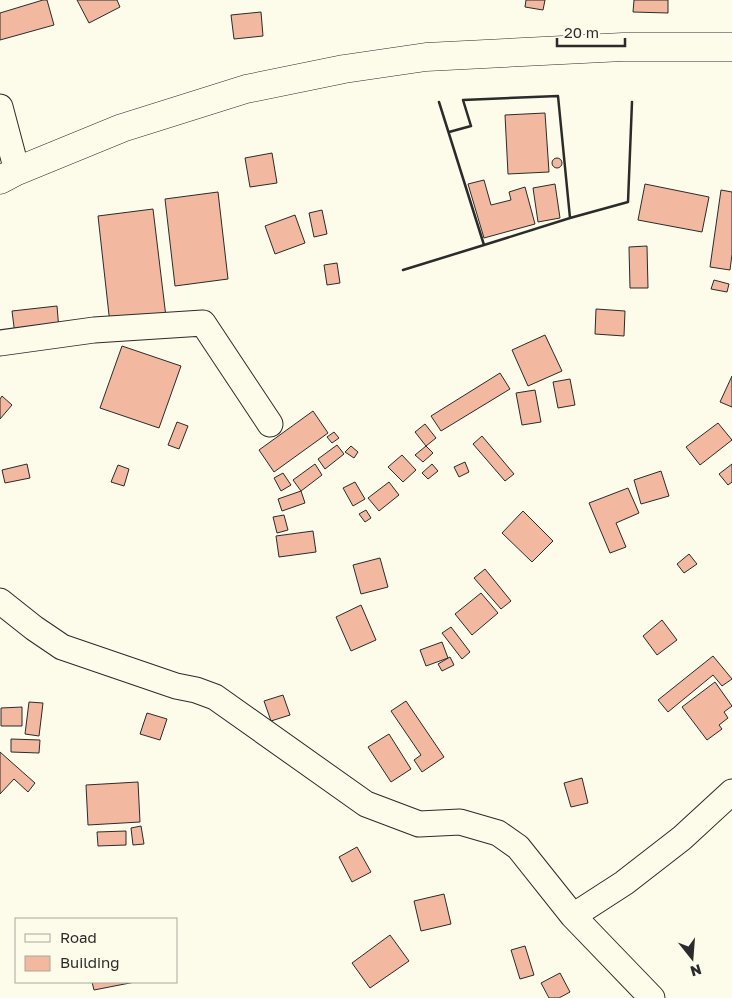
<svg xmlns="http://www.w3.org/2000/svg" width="732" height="998" font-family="'Golos Text',sans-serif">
<rect width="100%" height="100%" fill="#fdfbea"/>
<path fill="#f2b8a0" stroke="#2b2b2b" d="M 43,0 L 47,0 L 54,25 L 0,40 L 0,13 Z
M 77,0 L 117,0 L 120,7 L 89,23 Z
M 526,0 L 545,0 L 543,10 L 525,7 Z
M 634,0 L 668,0 L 668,13 L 633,12 Z
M 261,12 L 263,36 L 234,39 L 231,15 Z
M 545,113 L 549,172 L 508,174 L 505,115 Z
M 272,153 L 277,183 L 250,187 L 245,158 Z
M552 163a5 5 0 1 1 10 0a5 5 0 1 1-10 0Z
M 484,180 L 491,205 L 511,200 L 509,192 L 525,187 L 535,224 L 484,238 L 468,184 Z
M 555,184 L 560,218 L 538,222 L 533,188 Z
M 645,184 L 709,197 L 702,232 L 638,220 Z
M 721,190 L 732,192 L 732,254 L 730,270 L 710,267 Z
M 218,192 L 228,279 L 175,286 L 165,199 Z
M 153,209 L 166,317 L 110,324 L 98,216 Z
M 322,210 L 327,234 L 314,237 L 309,213 Z
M 295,215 L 305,243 L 275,254 L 265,226 Z
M 647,246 L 648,288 L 630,288 L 629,247 Z
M 337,263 L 340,283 L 327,285 L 324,265 Z
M 714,280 L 729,284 L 727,292 L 711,289 Z
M 57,306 L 59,330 L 15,335 L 12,311 Z
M 596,309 L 625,311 L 624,336 L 595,334 Z
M 545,335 L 562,371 L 528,386 L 512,350 Z
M 122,346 L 181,366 L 159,428 L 100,408 Z
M 500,373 L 510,389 L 441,431 L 431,416 Z
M 732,376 L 732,407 L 720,402 Z
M 570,379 L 575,405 L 558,408 L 553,382 Z
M 535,390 L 541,422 L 522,425 L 516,393 Z
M 2,396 L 12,405 L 0,419 L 0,399 Z
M 313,411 L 328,433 L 274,472 L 259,450 Z
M 177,422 L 188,426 L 179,449 L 168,445 Z
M 718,423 L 732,440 L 700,465 L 686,447 Z
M 425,424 L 436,438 L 426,446 L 415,432 Z
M 334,432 L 339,438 L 332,443 L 327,437 Z
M 482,436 L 514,474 L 505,481 L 473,444 Z
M 337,445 L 344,454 L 325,469 L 318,459 Z
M 351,446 L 358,452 L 354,458 L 345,452 Z
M 426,446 L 433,453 L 423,462 L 415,455 Z
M 402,455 L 416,470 L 403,482 L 388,467 Z
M 465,462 L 469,472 L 459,477 L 454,467 Z
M 27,464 L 30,478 L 5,483 L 2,470 Z
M 315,464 L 322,475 L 301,491 L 293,480 Z
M 432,464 L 438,471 L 428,479 L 422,473 Z
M 732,464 L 732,482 L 728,485 L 719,474 Z
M 118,465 L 129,469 L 124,486 L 111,482 Z
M 661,471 L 669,496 L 641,504 L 634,480 Z
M 283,473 L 291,485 L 281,491 L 274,478 Z
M 355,482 L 365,499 L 353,506 L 343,488 Z
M 389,482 L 399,495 L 379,511 L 368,498 Z
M 628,488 L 639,513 L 616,523 L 626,547 L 610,553 L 589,503 Z
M 301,491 L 305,503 L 282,511 L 278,499 Z
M 366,510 L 371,518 L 365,522 L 359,514 Z
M 523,511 L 553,541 L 532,562 L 502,533 Z
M 284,515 L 288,530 L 277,533 L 273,517 Z
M 313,531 L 316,552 L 279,557 L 276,536 Z
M 689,554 L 697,564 L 684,573 L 677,564 Z
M 380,558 L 388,587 L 361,594 L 353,565 Z
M 485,569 L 511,601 L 501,609 L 474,578 Z
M 481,593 L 498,613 L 472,635 L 455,614 Z
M 361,605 L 376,640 L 351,651 L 336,617 Z
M 662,620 L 677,640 L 657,655 L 643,636 Z
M 451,627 L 470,652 L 462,659 L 442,633 Z
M 442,642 L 448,658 L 426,666 L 420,650 Z
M 713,656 L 732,679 L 722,686 L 713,675 L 668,712 L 658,700 Z
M 450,657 L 454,665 L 442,671 L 438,664 Z
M 715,682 L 732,706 L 724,712 L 728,718 L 719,725 L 722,729 L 707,740 L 682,707 Z
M 283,695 L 290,715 L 271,721 L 264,701 Z
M 406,701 L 444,757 L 422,772 L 414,760 L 421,755 L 391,711 Z
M 29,702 L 43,703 L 39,736 L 25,734 Z
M 22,707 L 22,726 L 1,726 L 1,708 Z
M 147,713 L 167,719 L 160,740 L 140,734 Z
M 389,734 L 411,769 L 391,782 L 368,747 Z
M 11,739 L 40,740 L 39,753 L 11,752 Z
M 0,752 L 35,783 L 28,792 L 14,779 L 0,794 Z
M 582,778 L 588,803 L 571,807 L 564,783 Z
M 138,782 L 140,822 L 88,825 L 86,785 Z
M 141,826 L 144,844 L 133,845 L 131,828 Z
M 126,831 L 126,845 L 98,846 L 97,832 Z
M 357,847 L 371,872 L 352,882 L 339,857 Z
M 444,894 L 451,924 L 421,931 L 414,901 Z
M 390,935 L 409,961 L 370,988 L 352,963 Z
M 525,946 L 534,975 L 520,979 L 511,950 Z
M 560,973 L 570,992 L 559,998 L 549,998 L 541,983 Z
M 92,982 L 135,982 L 94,990 Z"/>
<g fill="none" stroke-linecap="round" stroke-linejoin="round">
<g stroke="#2b2b2b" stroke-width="27">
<path id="minor" d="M 0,107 L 17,171
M 0,343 L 94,330 L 203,323 L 270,424
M 0,601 L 34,628 L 62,647 L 176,686 L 196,690 L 215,697 L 366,804 L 419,824 L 460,822 L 498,833 L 518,847 L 573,916 L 652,998
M 573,916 L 624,883 L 682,838 L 732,792"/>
</g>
<g stroke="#2b2b2b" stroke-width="29">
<path id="major" d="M 0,180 L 17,171 L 122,128 L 246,89 L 344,69 L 426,57 L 623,47 L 732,47"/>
</g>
<use href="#minor" stroke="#fdfbea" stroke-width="25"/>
<use href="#major" stroke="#fdfbea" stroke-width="28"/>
<path stroke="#2b2b2b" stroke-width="2.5" d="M 439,102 L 484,245 L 570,218 L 558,96 L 463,100 L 471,126 L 449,132
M 570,218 L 628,202 L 632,102
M 403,270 L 484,245"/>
</g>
<rect x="15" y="918" width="162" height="65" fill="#fdfbea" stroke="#a9a89e"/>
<rect x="25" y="934" width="25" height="8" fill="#fdfbea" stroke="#a9a89e"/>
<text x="60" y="943" font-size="15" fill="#2b2b2b">Road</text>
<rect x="25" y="956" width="25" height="15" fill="#f2b8a0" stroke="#a9a89e"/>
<text x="60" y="968" font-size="15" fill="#2b2b2b">Building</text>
<g transform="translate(692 958) rotate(163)" stroke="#fdfbea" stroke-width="4" paint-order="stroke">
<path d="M0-4L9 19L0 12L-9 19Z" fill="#2b2b2b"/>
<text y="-8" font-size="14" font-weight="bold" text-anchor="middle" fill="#2b2b2b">N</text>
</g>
<path d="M557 38v8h68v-8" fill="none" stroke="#2b2b2b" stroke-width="2.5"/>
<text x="564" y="38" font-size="15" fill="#2b2b2b" stroke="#fdfbea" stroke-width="4" paint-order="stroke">20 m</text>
</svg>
